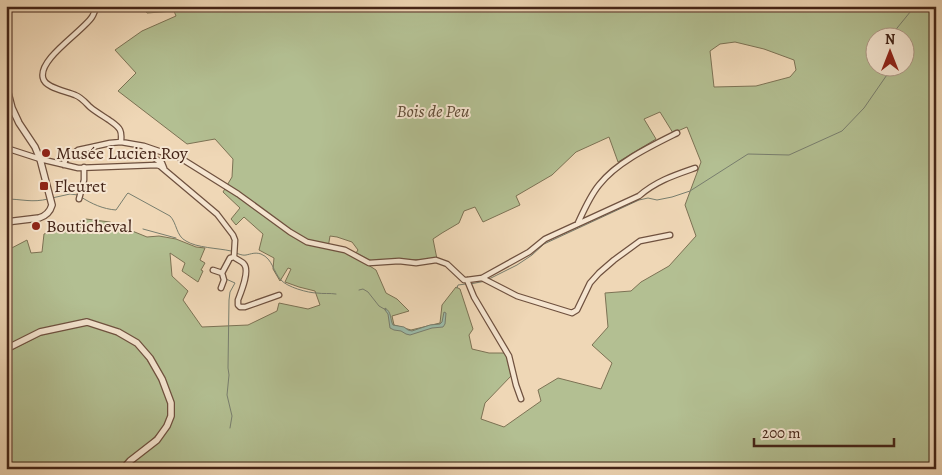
<svg xmlns="http://www.w3.org/2000/svg" width="942" height="475" font-family="Alegreya,serif">
<rect width="100%" height="100%" fill="#efd7b6"/>
<filter id="stains"><feTurbulence type="fractalNoise" baseFrequency=".004" numOctaves="4"/><feColorMatrix values="0 0 0 0 .2 0 0 0 0 .09 0 0 0 0 .02 0 0 0 .5 -.17"/></filter>
<radialGradient id="worn" r=".72"><stop offset=".6" stop-color="#630" stop-opacity="0"/><stop offset="1" stop-color="#630" stop-opacity=".3"/></radialGradient>
<path fill="#b3bf92" stroke="#7c7254" fill-rule="evenodd" d="M 141,6 L 936,6 L 936,469 L 126,469 L 132,463 L 159,441 L 173,416 L 174,409 L 173,402 L 138,341 L 87,319 L 39,330 L 6,347 L 6,251 L 27,240 L 31,253 L 42,252 L 44,234 L 86,219 L 110,222 L 147,237 L 159,236 L 176,239 L 196,247 L 205,248 L 200,260 L 205,263 L 201,270 L 203,271 L 198,282 L 182,271 L 185,263 L 170,253 L 172,276 L 188,291 L 183,300 L 202,327 L 248,325 L 277,311 L 279,303 L 308,309 L 320,305 L 315,291 L 299,287 L 285,282 L 291,269 L 288,268 L 280,281 L 273,269 L 274,258 L 259,250 L 263,234 L 244,217 L 236,225 L 231,219 L 240,208 L 223,192 L 232,177 L 233,159 L 215,139 L 187,144 L 118,91 L 136,73 L 115,50 L 142,31 L 176,16 L 174,11 L 147,13 ZM 874,38 L 904,38 L 904,68 L 874,68 ZM 735,42 L 764,49 L 794,60 L 796,70 L 790,77 L 756,86 L 714,87 L 710,51 L 720,44 ZM 660,112 L 673,133 L 687,127 L 701,162 L 685,205 L 696,236 L 669,266 L 641,282 L 631,291 L 605,293 L 608,327 L 592,345 L 612,363 L 601,389 L 558,378 L 538,390 L 541,401 L 504,427 L 481,419 L 485,403 L 512,375 L 506,353 L 489,353 L 472,349 L 469,335 L 473,329 L 460,289 L 456,287 L 442,305 L 440,323 L 411,330 L 394,325 L 392,316 L 409,311 L 397,299 L 386,293 L 376,270 L 354,256 L 346,252 L 328,248 L 330,236 L 337,237 L 352,242 L 358,250 L 356,253 L 372,261 L 437,259 L 433,239 L 442,233 L 459,223 L 464,211 L 475,207 L 483,222 L 520,205 L 516,196 L 552,175 L 576,152 L 609,137 L 618,162 L 656,139 L 644,119 Z
M 87,325 C 103,330 119,334 133,344 C 147,354 169,394 169,411 C 169,416 166,421 164,425 C 153,444 132,452 120,469 L 6,469 L 6,353 L 41,335 Z"/>
<path fill="#9bbaa8" stroke="#787e6e" d="M 385,308 C 392,312 390,320 393,325 L 404,327 L 408,330 L 412,331 L 430,325 L 440,324 L 442,322 L 444,312 L 446,313 L 445,324 L 443,327 L 432,328 L 410,335 L 406,334 L 401,331 L 394,330 L 390,328 L 388,314 L 385,310 Z"/>
<g fill="none" stroke-linecap="round" stroke-linejoin="round">
<path stroke="#787e6e" stroke-width="1" d="M 889,38 L 915,6
M 81,197 C 92,204 103,209 116,210 L 127,194 L 128,193 L 170,216 C 177,223 176,236 186,241 C 197,248 218,248 231,251 C 235,252 241,256 246,255 C 251,254 255,252 261,254 C 273,259 273,272 281,280 C 287,287 308,293 317,293 C 323,294 330,293 336,294
M 52,198 L 70,194 L 78,195
M 6,199 C 22,199 32,203 48,199
M 143,229 L 176,238
M 226,279 L 235,283 L 230,292 L 229,300 L 228,368 L 229,375 L 227,395 L 232,416 L 230,428
M 489,279 L 517,265 L 532,255 L 544,244 L 639,200 L 648,198 L 657,200 L 672,197 L 690,191 L 748,154 L 789,155 L 842,131 L 864,108 L 891,69 L 891,68
M 470,284 L 486,281
M 457,288 L 458,285 L 466,284
M 359,290 L 363,289 L 368,292 L 379,306 L 386,310"/>
<g stroke="#6f513f" stroke-width="7">
<path id="minor" d="M 97,6 C 95,10 94,14 92,17 C 82,32 38,59 43,78 C 45,88 66,91 75,95 C 81,97 86,103 90,107 C 96,112 103,116 109,120 C 113,123 118,126 120,130 C 122,134 121,138 121,142
M 144,146 L 146,153 L 162,163 L 164,168
M 6,148 L 40,159 L 78,168 L 157,165 L 160,166 L 217,214 L 233,235 L 235,240 L 234,257 C 237,260 242,261 244,264 C 250,271 241,292 238,300 L 238,305 L 240,307 L 245,307 L 279,295
M 64,165 L 65,160 L 71,155 L 78,150 L 92,147 L 110,143 L 121,142 L 144,146 L 182,159 L 238,194 L 290,232 L 307,242 L 345,250 L 369,263 L 399,261 L 416,263 L 436,260 L 447,264 L 464,280 L 467,280 L 482,278 L 529,252 L 545,239 L 639,196 C 656,181 675,175 695,168
M 79,199 L 84,180 L 84,167
M 578,223 C 584,210 590,196 599,185 C 617,162 651,146 677,133
M 213,270 L 222,273
M 482,278 L 517,296 L 572,313 L 577,310 L 590,283 L 599,273 L 614,260 L 640,241 L 670,235
M 467,280 L 474,297 L 509,356 L 516,385 L 521,399
M 221,288 L 224,280 L 222,273 L 230,258 L 234,257
M 931,469 L 936,457"/>
</g>
<g stroke="#6f513f" stroke-width="8">
<path id="tertiary" d="M 6,85 L 12,108 L 19,123 L 35,147 L 40,159 L 52,205 C 50,212 46,216 39,218 L 6,222
M 6,349 L 40,332 L 87,322 L 118,332 L 137,343 L 150,358 L 162,379 L 171,403 L 171,416 L 167,426 L 157,440 L 130,461 L 123,469"/>
</g>
<use href="#minor" stroke="#f5e5d0" stroke-width="4.5"/>
<use href="#tertiary" stroke="#f5e5d0" stroke-width="5.5"/>
</g>
<g fill="#8f2418" stroke="#f5e5d0" stroke-width="2">
<circle cx="46" cy="153" r="5"/>
<rect x="39" y="181" width="10" height="10" rx="2.5"/>
<circle cx="36" cy="226" r="5"/>
</g>
<g text-anchor="middle" stroke-width="4" stroke-linejoin="round" paint-order="stroke">
<g font-size="18" font-style="italic" fill="#604b36" stroke="#f5e5d0">
<text x="433" y="117">Bois de Peu</text>
</g>
<g font-size="18" fill="#442417" stroke="#f5e5d0" text-anchor="start">
<text x="56" y="159">Musée Lucien Roy</text>
<text x="54" y="192">Fleuret</text>
<text x="46" y="232">Bouticheval</text>
</g>
</g>
<rect width="942" height="475" fill="none" stroke="#efd7b6" stroke-width="25"/>
<rect x="8" y="8" width="927" height="460" fill="none" stroke="#442417" stroke-width="2.5"/>
<rect x="12" y="12" width="917" height="450" fill="none" stroke="#442417"/>
<g transform="translate(890 52)"><circle r="24" fill="#f5e5d0" stroke="#ae9886"/>
<path d="M0-4L9 19L0 12L-9 19Z" fill="#8f2418"/>
<text y="-8" font-size="14" font-weight="bold" text-anchor="middle" fill="#442417">N</text>
</g>
<path d="M754 438v8h140v-8" fill="none" stroke="#442417" stroke-width="2.5"/>
<text x="762" y="438" font-size="15" fill="#442417" stroke="#f5e5d0" stroke-width="4" paint-order="stroke">200 m</text>
<rect width="100%" height="100%" filter="url(#stains)"/>
<rect width="100%" height="100%" fill="url(#worn)"/>
</svg>
